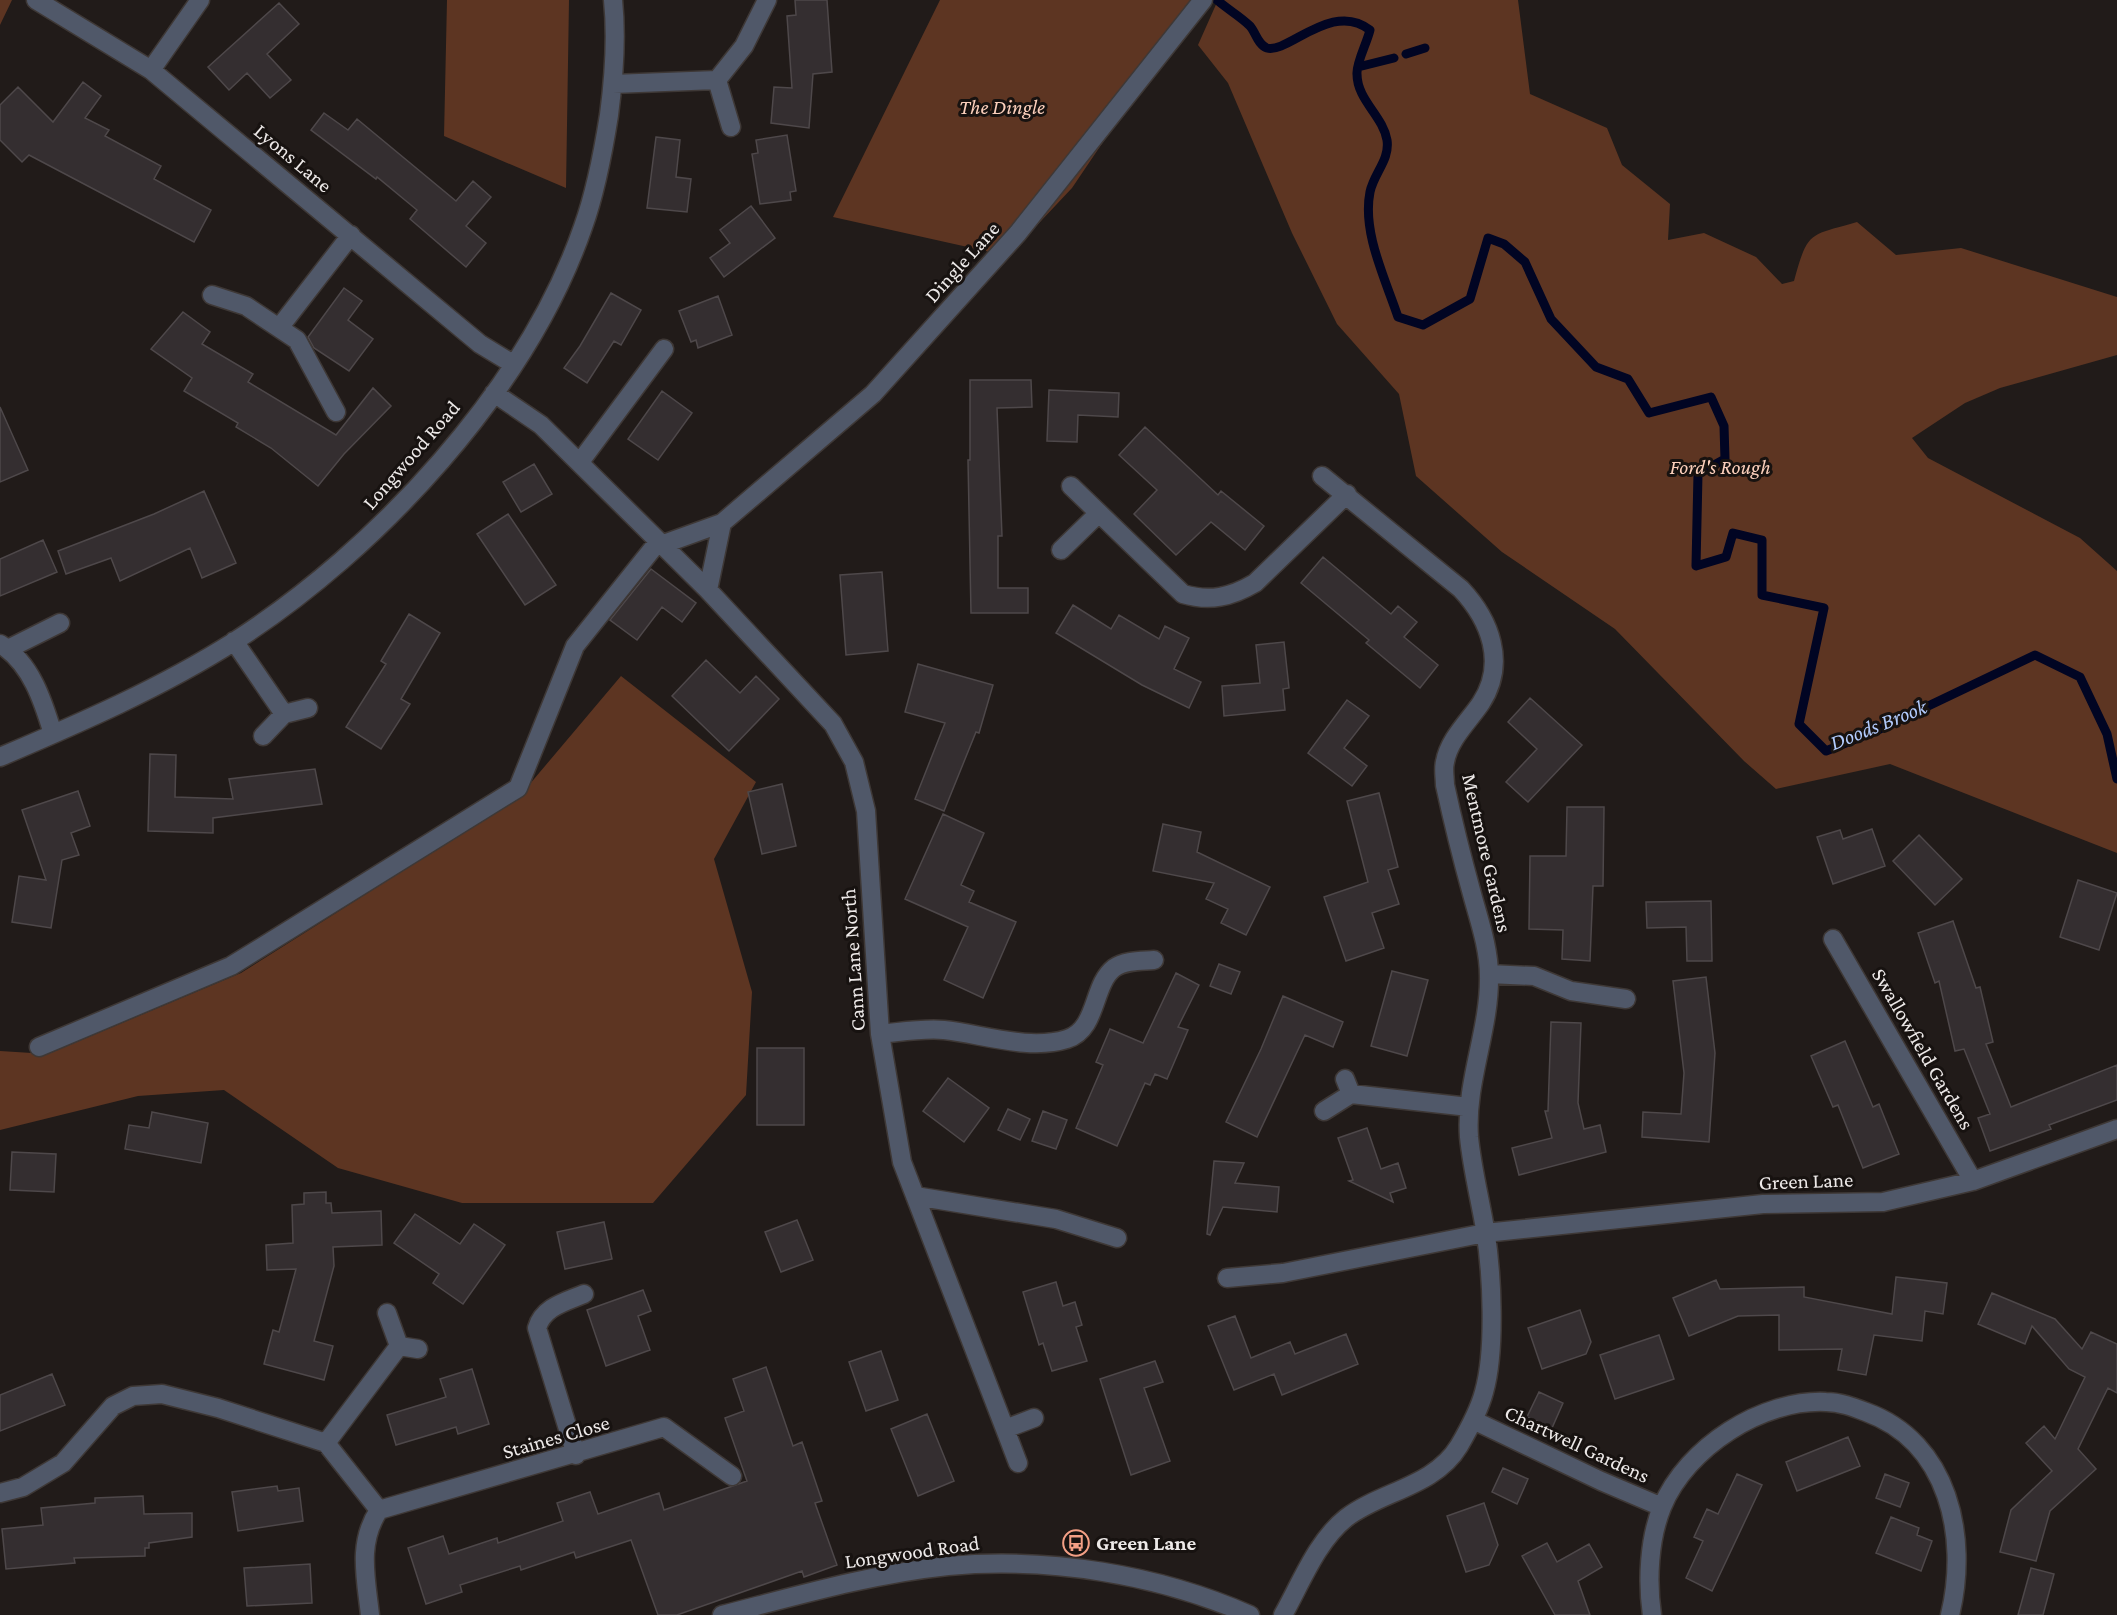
<svg xmlns="http://www.w3.org/2000/svg" width="2117" height="1615" font-family="'Crimson Pro',serif">
<rect width="100%" height="100%" fill="#211b19"/>
<path fill="#5d3522" d="M 0,0 L 12,0 L 0,25 Z
M 447,0 L 569,0 L 566,188 L 444,136 Z
M 940,0 L 1199,0 L 1072,188 L 1008,256 L 833,217 Z
M 1218,0 L 1518,0 L 1530,94 L 1607,128 L 1622,165 L 1670,204 L 1668,240 L 1704,233 L 1756,257 L 1782,284 L 1794,281 C 1808,230 1809,236 1857,222 L 1896,255 L 1961,248 L 2117,297 L 2117,355 L 2000,388 L 1965,403 L 1912,438 L 1928,458 L 2080,538 L 2117,571 L 2117,853 L 1890,764 L 1776,789 L 1744,761 L 1615,629 L 1502,552 L 1416,476 L 1399,394 L 1337,324 L 1292,233 L 1228,83 L 1198,45 Z
M 621,676 L 756,782 L 714,859 L 752,992 L 746,1095 L 653,1203 L 462,1203 L 338,1168 L 224,1090 L 138,1096 L 0,1130 L 0,1051 L 48,1054 L 241,973 L 518,798 Z"/>
<g fill="none" stroke-linecap="round" stroke-linejoin="round">
<path stroke="#010523" stroke-width="9" d="M 1217,0 C 1227,9 1240,16 1250,26 C 1256,33 1258,45 1267,48 C 1288,54 1332,0 1370,30 C 1367,43 1356,63 1357,74 C 1357,100 1383,116 1387,140 C 1390,160 1374,173 1370,192 C 1362,232 1385,278 1398,317 L 1423,325 L 1470,299 L 1488,238 L 1504,244 L 1525,262 L 1551,319 L 1596,367 L 1628,379 L 1649,413 L 1711,397 L 1724,426 L 1725,459 L 1698,474 L 1696,566 L 1726,557 L 1733,533 L 1762,540 L 1762,595 L 1824,608 L 1799,724 L 1826,751 L 1880,729 L 2035,655 L 2080,677 L 2107,734 L 2117,779
M 1406,54 L 1425,48
M 1358,67 L 1394,58"/>
</g>
<path fill="#342e30" stroke="#4e484a" stroke-width="1.5" d="M 795,0 L 827,0 L 832,72 L 813,74 L 809,128 L 771,123 L 774,87 L 792,88 L 787,16 L 796,15 Z
M 279,3 L 299,24 L 267,54 L 291,80 L 270,98 L 247,73 L 229,90 L 208,67 Z
M 83,82 L 101,96 L 85,118 L 109,130 L 105,136 L 161,166 L 154,179 L 211,210 L 194,242 L 29,155 L 22,162 L 0,140 L 0,105 L 18,87 L 53,122 Z
M 324,113 L 348,130 L 357,119 L 456,201 L 473,181 L 491,197 L 466,226 L 486,243 L 466,267 L 410,219 L 417,210 L 377,177 L 376,179 L 311,130 Z
M 787,135 L 796,191 L 790,192 L 791,200 L 760,204 L 752,154 L 758,153 L 756,140 Z
M 656,137 L 680,140 L 676,177 L 691,179 L 687,212 L 647,208 Z
M 751,206 L 775,238 L 724,277 L 710,258 L 730,243 L 720,230 Z
M 344,288 L 362,301 L 348,320 L 373,339 L 349,371 L 314,348 L 308,337 Z
M 611,293 L 641,310 L 621,345 L 614,341 L 587,383 L 564,368 L 580,346 Z
M 718,296 L 732,335 L 698,348 L 696,340 L 691,342 L 679,311 Z
M 183,312 L 210,332 L 202,344 L 253,374 L 248,382 L 336,435 L 373,388 L 391,406 L 344,454 L 318,486 L 271,448 L 236,427 L 238,423 L 184,391 L 192,378 L 151,349 Z
M 970,380 L 1031,380 L 1032,407 L 997,408 L 1002,536 L 998,536 L 998,588 L 1028,588 L 1028,613 L 971,613 L 968,460 L 970,460 Z
M 1049,390 L 1119,393 L 1118,417 L 1078,415 L 1077,442 L 1047,441 Z
M 662,391 L 692,413 L 658,460 L 628,439 Z
M 0,407 L 28,470 L 0,482 Z
M 1145,427 L 1218,495 L 1221,491 L 1264,526 L 1245,550 L 1211,522 L 1176,555 L 1134,514 L 1157,490 L 1119,455 Z
M 534,464 L 552,494 L 521,512 L 503,482 Z
M 204,491 L 236,563 L 202,578 L 190,548 L 120,581 L 111,558 L 66,574 L 58,551 L 154,514 Z
M 508,514 L 556,585 L 525,605 L 477,534 Z
M 43,540 L 57,572 L 0,596 L 0,559 Z
M 1323,557 L 1391,614 L 1398,606 L 1417,622 L 1404,637 L 1438,665 L 1420,688 L 1366,643 L 1369,640 L 1301,583 Z
M 651,569 L 696,603 L 682,622 L 662,607 L 637,640 L 610,620 Z
M 882,572 L 888,651 L 846,655 L 840,575 Z
M 1073,605 L 1111,629 L 1119,615 L 1159,639 L 1165,626 L 1189,638 L 1174,669 L 1201,682 L 1189,708 L 1142,685 L 1056,633 Z
M 409,614 L 440,633 L 401,699 L 410,704 L 381,749 L 346,727 L 386,664 L 381,661 Z
M 1284,642 L 1289,688 L 1283,689 L 1285,710 L 1224,716 L 1222,686 L 1260,683 L 1256,645 Z
M 706,660 L 740,693 L 756,676 L 779,699 L 729,751 L 672,696 Z
M 918,664 L 993,685 L 979,733 L 976,732 L 944,811 L 915,799 L 945,723 L 905,712 Z
M 1530,698 L 1582,745 L 1528,802 L 1506,782 L 1537,749 L 1508,722 Z
M 1347,700 L 1369,716 L 1344,748 L 1367,766 L 1352,786 L 1308,753 Z
M 150,754 L 176,755 L 175,797 L 233,799 L 229,779 L 315,769 L 322,804 L 213,818 L 213,833 L 148,831 Z
M 782,784 L 796,846 L 762,854 L 748,792 Z
M 78,791 L 90,826 L 71,833 L 79,855 L 62,860 L 51,928 L 12,922 L 19,876 L 46,880 L 22,810 Z
M 1379,793 L 1398,867 L 1388,870 L 1399,904 L 1372,913 L 1384,948 L 1346,961 L 1324,897 L 1368,882 L 1347,801 Z
M 1567,807 L 1604,807 L 1603,886 L 1593,886 L 1590,961 L 1562,959 L 1563,930 L 1529,929 L 1530,856 L 1566,856 Z
M 943,814 L 984,833 L 961,885 L 974,891 L 969,902 L 1016,922 L 983,998 L 944,980 L 968,927 L 905,899 Z
M 1163,824 L 1201,832 L 1197,852 L 1270,887 L 1246,935 L 1221,923 L 1228,909 L 1206,899 L 1214,883 L 1153,871 Z
M 1872,829 L 1885,866 L 1833,884 L 1817,837 L 1840,830 L 1843,839 Z
M 1919,835 L 1962,879 L 1935,905 L 1893,861 Z
M 2078,880 L 2117,893 L 2099,950 L 2060,937 Z
M 1711,901 L 1712,961 L 1687,961 L 1686,927 L 1647,928 L 1646,902 Z
M 1953,921 L 1976,988 L 1980,987 L 1993,1042 L 1986,1044 L 2011,1107 L 2117,1065 L 2117,1100 L 2049,1125 L 2051,1129 L 1990,1151 L 1978,1118 L 1990,1114 L 1964,1049 L 1955,1051 L 1939,981 L 1935,983 L 1918,933 Z
M 1219,964 L 1240,972 L 1231,994 L 1210,986 Z
M 1392,971 L 1428,980 L 1407,1056 L 1371,1046 Z
M 1176,973 L 1199,985 L 1178,1027 L 1188,1030 L 1167,1079 L 1155,1074 L 1150,1085 L 1145,1083 L 1117,1146 L 1076,1128 L 1103,1065 L 1096,1062 L 1110,1029 L 1143,1043 Z
M 1706,977 L 1715,1053 L 1709,1142 L 1642,1137 L 1643,1112 L 1681,1114 L 1684,1073 L 1673,981 Z
M 1283,996 L 1343,1022 L 1333,1047 L 1305,1035 L 1257,1137 L 1226,1122 L 1261,1049 Z
M 1551,1022 L 1581,1023 L 1578,1103 L 1584,1129 L 1600,1125 L 1606,1152 L 1519,1175 L 1512,1148 L 1552,1138 L 1545,1111 L 1548,1111 Z
M 1845,1041 L 1873,1107 L 1879,1104 L 1899,1154 L 1863,1168 L 1838,1105 L 1833,1107 L 1811,1056 Z
M 757,1048 L 804,1048 L 804,1125 L 757,1125 Z
M 948,1078 L 989,1108 L 964,1142 L 923,1111 Z
M 1008,1109 L 1030,1119 L 1020,1140 L 998,1130 Z
M 1043,1111 L 1067,1120 L 1056,1149 L 1032,1141 Z
M 152,1112 L 208,1123 L 201,1163 L 125,1149 L 129,1125 L 149,1128 Z
M 1367,1128 L 1381,1169 L 1398,1163 L 1406,1188 L 1390,1193 L 1393,1202 L 1349,1181 L 1353,1180 L 1338,1138 Z
M 12,1152 L 56,1154 L 54,1192 L 10,1190 Z
M 1214,1161 L 1244,1163 L 1235,1183 L 1279,1187 L 1277,1212 L 1223,1207 L 1210,1235 L 1207,1234 Z
M 326,1192 L 326,1203 L 331,1203 L 332,1213 L 381,1211 L 382,1245 L 333,1247 L 334,1266 L 314,1341 L 333,1346 L 324,1380 L 264,1364 L 273,1330 L 279,1332 L 296,1269 L 267,1270 L 266,1245 L 293,1243 L 292,1205 L 304,1204 L 304,1193 Z
M 415,1214 L 460,1244 L 474,1224 L 505,1245 L 463,1304 L 433,1283 L 439,1274 L 394,1243 Z
M 797,1220 L 813,1260 L 781,1272 L 765,1232 Z
M 604,1222 L 612,1259 L 565,1269 L 557,1232 Z
M 1896,1277 L 1947,1283 L 1943,1314 L 1925,1311 L 1922,1341 L 1874,1335 L 1866,1375 L 1838,1370 L 1842,1349 L 1779,1350 L 1779,1315 L 1738,1316 L 1689,1336 L 1673,1298 L 1716,1280 L 1720,1289 L 1804,1287 L 1804,1297 L 1892,1314 Z
M 1056,1282 L 1063,1306 L 1075,1302 L 1082,1325 L 1076,1327 L 1087,1361 L 1052,1371 L 1043,1343 L 1039,1345 L 1023,1292 Z
M 643,1290 L 651,1311 L 638,1316 L 650,1350 L 606,1366 L 587,1310 Z
M 1992,1293 L 2055,1319 L 2082,1349 L 2091,1332 L 2117,1344 L 2117,1393 L 2108,1388 L 2078,1449 L 2096,1469 L 2050,1511 L 2036,1561 L 2000,1552 L 2011,1510 L 2052,1471 L 2026,1443 L 2044,1426 L 2055,1439 L 2085,1377 L 2069,1369 L 2032,1326 L 2025,1344 L 1978,1324 Z
M 1580,1310 L 1591,1342 L 1586,1354 L 1542,1369 L 1528,1328 Z
M 1235,1316 L 1251,1358 L 1290,1342 L 1295,1354 L 1346,1334 L 1358,1364 L 1282,1395 L 1274,1374 L 1234,1390 L 1208,1326 Z
M 1659,1335 L 1674,1379 L 1615,1399 L 1600,1355 Z
M 881,1351 L 898,1400 L 866,1411 L 849,1362 Z
M 1155,1361 L 1163,1382 L 1144,1388 L 1170,1461 L 1131,1475 L 1100,1379 Z
M 766,1367 L 793,1446 L 802,1442 L 822,1501 L 815,1503 L 837,1565 L 804,1577 L 802,1571 L 677,1615 L 658,1615 L 631,1540 L 576,1558 L 574,1552 L 521,1570 L 520,1566 L 460,1585 L 462,1592 L 426,1604 L 408,1548 L 443,1536 L 449,1554 L 497,1538 L 498,1543 L 563,1521 L 557,1503 L 590,1492 L 598,1514 L 659,1493 L 664,1510 L 747,1481 L 725,1418 L 744,1411 L 733,1379 Z
M 472,1369 L 489,1424 L 458,1434 L 456,1427 L 396,1445 L 387,1415 L 446,1397 L 440,1379 Z
M 52,1374 L 65,1405 L 0,1431 L 0,1395 Z
M 1539,1392 L 1563,1403 L 1552,1428 L 1527,1417 Z
M 927,1414 L 954,1481 L 918,1496 L 891,1429 Z
M 1848,1437 L 1860,1466 L 1797,1491 L 1786,1462 Z
M 1503,1468 L 1528,1479 L 1517,1504 L 1492,1492 Z
M 1737,1474 L 1762,1485 L 1712,1591 L 1686,1578 L 1703,1541 L 1694,1537 L 1707,1509 L 1718,1514 Z
M 1885,1474 L 1909,1483 L 1900,1507 L 1876,1498 Z
M 277,1486 L 278,1491 L 299,1488 L 303,1521 L 238,1531 L 232,1492 Z
M 143,1496 L 144,1514 L 192,1513 L 192,1537 L 149,1543 L 149,1548 L 145,1548 L 145,1556 L 74,1558 L 75,1563 L 6,1569 L 2,1529 L 43,1525 L 41,1508 L 95,1503 L 95,1498 Z
M 1484,1503 L 1498,1545 L 1489,1565 L 1466,1572 L 1447,1516 Z
M 1891,1517 L 1919,1528 L 1917,1535 L 1932,1541 L 1921,1571 L 1876,1553 Z
M 1547,1543 L 1557,1562 L 1589,1544 L 1602,1567 L 1578,1581 L 1590,1615 L 1555,1615 L 1522,1556 Z
M 310,1564 L 312,1603 L 247,1606 L 244,1568 Z
M 2031,1568 L 2054,1574 L 2043,1615 L 2018,1615 Z"/>
<g fill="none" stroke-linecap="round" stroke-linejoin="round">
<g stroke="#3e3836" stroke-width="21">
<path id="minor" d="M 36,0 L 151,70 L 480,344 L 513,364
M 151,70 L 200,0
M 717,80 L 731,127
M 613,84 L 717,80 L 744,46 L 767,0
M 212,295 L 246,306 L 297,340 L 336,412
M 279,328 L 351,235
M 494,393 L 541,425 L 708,590 L 833,724 L 854,762 L 866,811 L 880,1034 L 902,1162 L 1005,1429
M 580,462 L 664,349
M 1099,513 L 1183,594 C 1210,602 1231,597 1255,583 L 1347,494
M 661,545 L 722,523 L 873,394 L 1018,233 L 1203,0
M 1061,550 L 1099,513 L 1071,486
M 708,590 L 722,523
M 234,641 L 284,714
M 0,644 C 31,663 43,701 53,734
M 8,649 L 60,623
M 263,736 L 284,714 L 308,708
M 0,757 C 80,723 161,688 235,641 C 377,550 527,389 583,227 C 596,191 603,153 609,115 C 614,77 617,38 613,0
M 1833,939 L 1973,1181
M 1489,974 L 1534,976 L 1571,991 L 1626,999
M 880,1034 C 901,1032 923,1028 944,1030 C 982,1034 1029,1051 1067,1039 C 1098,1029 1092,985 1114,968 C 1125,960 1142,961 1154,960
M 39,1047 L 231,966 L 518,788 L 575,646 L 658,542
M 1351,1094 L 1469,1107
M 1324,1111 L 1351,1094 L 1345,1079
M 915,1196 L 1056,1219 L 1117,1238
M 1227,1278 L 1283,1273 L 1485,1233 L 1763,1204 L 1883,1202 L 1973,1181 L 2117,1129
M 387,1313 L 399,1346 L 418,1349
M 1473,1420 L 1601,1481 L 1662,1507
M 326,1443 L 399,1346
M 576,1455 L 537,1328 C 543,1307 565,1302 584,1294
M 1018,1463 L 1005,1429 L 1034,1418
M 0,1493 L 23,1487 L 63,1463 L 113,1406 L 133,1396 L 162,1394 L 218,1408 L 326,1443 L 379,1510
M 370,1615 C 366,1578 357,1543 379,1510 L 664,1427 L 732,1476
M 722,1615 C 796,1596 871,1574 948,1566 C 1049,1557 1157,1574 1250,1615
M 1283,1615 C 1301,1583 1317,1541 1346,1518 C 1381,1491 1434,1487 1459,1446 C 1469,1429 1479,1411 1484,1392 C 1496,1350 1492,1272 1485,1229 C 1480,1199 1472,1168 1469,1137 C 1465,1082 1490,1030 1489,976 C 1489,948 1479,920 1472,894 C 1462,858 1453,822 1445,785 C 1445,778 1443,769 1445,762 C 1449,739 1469,721 1481,703 C 1507,663 1490,620 1461,589 L 1322,476
M 1652,1615 C 1647,1581 1649,1539 1662,1507 C 1687,1447 1762,1399 1826,1402 C 1840,1402 1853,1407 1866,1412 C 1949,1442 1969,1537 1950,1615"/>
</g>
<use href="#minor" stroke="#505869" stroke-width="18"/>
</g>
<defs>
<g id="bus-ring" transform="scale(1.35)"><circle r="9.5" fill="#171210" stroke="#f39f85" stroke-width="1.5"/><path d="M-5-6H5V4H4V6H2V4H-2V6H-4V4H-5ZM-3.5-4V0h7V-4ZM-3.5 1.2v1.5H-2V1.2ZM2 1.2v1.5H3.5V1.2Z" fill="#f39f85"/></g>
</defs>
<g fill-rule="evenodd">
<use href="#bus-ring" x="1076" y="1543"/>
</g>
<g text-anchor="middle" stroke-width="6" stroke-linejoin="round" paint-order="stroke">
<g font-size="21" font-style="italic" fill="#fcd0bc" stroke="#171210">
<text x="1002" y="114">The Dingle</text>
<text x="1720" y="474">Ford's Rough</text>
</g>
<g font-size="21" fill="#ede9e8" stroke="#171210">
<text transform="translate(293 158) rotate(40)" y="7">Lyons Lane</text>
<text transform="translate(962 262) rotate(-48)" y="7">Dingle Lane</text>
<text transform="translate(411 455) rotate(-49)" y="7">Longwood Road</text>
<text transform="translate(1487 853) rotate(77)" y="7">Mentmore Gardens</text>
<text transform="translate(853 960) rotate(-94)" y="7">Cann Lane North</text>
<text transform="translate(1923 1049) rotate(60)" y="7">Swallowfield Gardens</text>
<text transform="translate(1806 1181) rotate(-2)" y="7">Green Lane</text>
<text transform="translate(556 1437) rotate(-16)" y="7">Staines Close</text>
<text transform="translate(1577 1444) rotate(25)" y="7">Chartwell Gardens</text>
<text transform="translate(912 1552) rotate(-8)" y="7">Longwood Road</text>
</g>
<g font-size="21" font-weight="bold" fill="#ede9e8" stroke="#171210" text-anchor="start">
<text x="1096" y="1550">Green Lane</text>
</g>
<g font-size="22" font-style="italic" fill="#b2cbfd" stroke="#171210">
<text transform="translate(1878 724) rotate(-22)" y="8">Doods Brook</text>
</g>
</g>
</svg>
